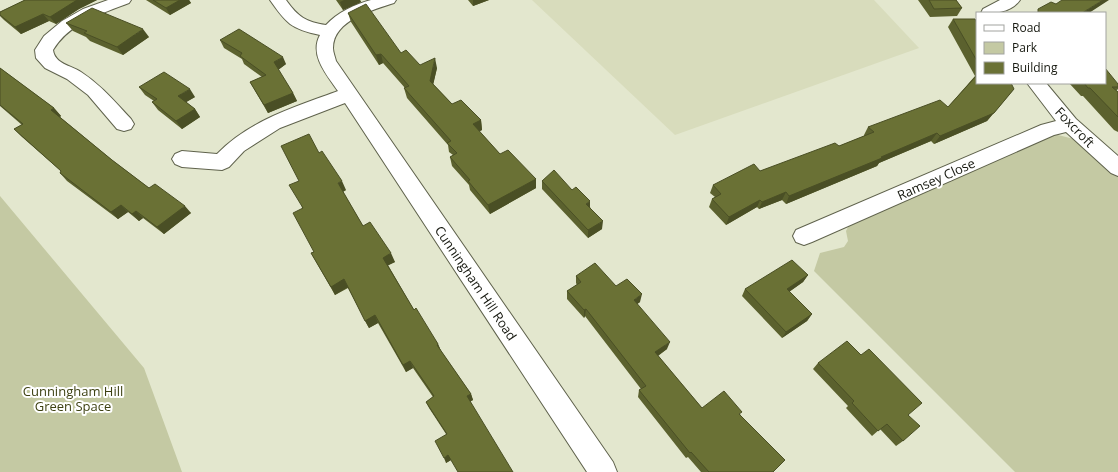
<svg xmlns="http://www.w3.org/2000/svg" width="1118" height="472" font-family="'Open Sans',sans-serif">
<rect width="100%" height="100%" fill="#e3e7ce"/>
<path fill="#d8dcbc" d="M 532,0 L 874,0 L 919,48 L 675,135 Z"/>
<path fill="#c4c9a3" d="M 1054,134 L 1078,140 L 1118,176 L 1118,472 L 1015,472 L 814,271 L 820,253 L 844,247 L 848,241 L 846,231 L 850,223 Z
M 0,196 L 144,368 L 182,472 L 0,472 Z"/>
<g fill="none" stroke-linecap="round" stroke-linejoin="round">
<g stroke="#5f624c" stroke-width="2">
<path id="minor" d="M 108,0 L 131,0 L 129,3 C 101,14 69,23 53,50 C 55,64 70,65 81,72 C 101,85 115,102 131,119 L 134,124 L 131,129 L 124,131 L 117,129 L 88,95 L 67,79 L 45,68 L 36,58 L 35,50 L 44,36 L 62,21 L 83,9 Z
M 270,0 L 286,0 C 298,17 306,22 326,25 C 337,13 355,4 371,0 C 378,0 388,0 396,0 L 394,3 C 373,10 333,20 333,48 C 333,52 335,57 336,61 L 613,462 L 617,472 L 587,472 L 345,103 L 280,128 L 244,151 L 229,167 L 222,170 L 182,167 L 175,164 L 172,159 L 175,154 L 182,151 L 217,154 C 250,120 295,107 338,91 C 327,75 309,55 320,35 C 291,29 286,23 270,0 Z
M 1000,0 L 1020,0 C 1011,13 995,13 981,13 L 983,9 Z
M 1027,83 L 1046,83 L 1076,119 L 1118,156 L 1118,176 L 1111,173 L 1066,132 L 1054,135 L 812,242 L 804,245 L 796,242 L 793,236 L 796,230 L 1041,125 L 1056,121 Z"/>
</g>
<use href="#minor" fill="#fff" fill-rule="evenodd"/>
</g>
<path fill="#5b612e" d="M 25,0 L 97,0 L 79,9 L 56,24 L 49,21 L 21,34 L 4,20 L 0,16 L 0,12 Z
M 146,0 L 189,0 L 191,3 L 170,15 Z
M 336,0 L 360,0 L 361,2 L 343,10 Z
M 468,0 L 489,0 L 473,6 Z
M 918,0 L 956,0 L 962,8 L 957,16 L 930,17 Z
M 348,13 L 401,53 L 420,65 L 437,68 L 433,84 L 452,104 L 481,120 L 482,130 L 479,131 L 500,154 L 536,179 L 536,188 L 490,214 L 470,190 L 469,185 L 452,166 L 450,157 L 453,155 L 449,152 L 448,145 L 407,98 L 404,88 L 405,88 L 383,63 L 379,65 L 351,22 Z
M 953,19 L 977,23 L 977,83 L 1007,97 L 987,121 L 934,144 L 931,141 L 879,163 L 877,166 L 786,204 L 782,200 L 759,209 L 757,207 L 726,225 L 709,207 L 712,199 L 715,197 L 710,193 L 713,185 L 760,171 L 839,146 L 864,136 L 864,135 L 868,127 L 948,107 L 975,76 L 948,27 Z
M 66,23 L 149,37 L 123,55 L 90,41 L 86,37 L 73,31 Z
M 220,40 L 286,64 L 278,70 L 293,93 L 297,101 L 268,113 L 250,82 L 262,77 L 244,64 L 242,59 L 224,48 Z
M 0,68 L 54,108 L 61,116 L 60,117 L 112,160 L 149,188 L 191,213 L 164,234 L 143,218 L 139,221 L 128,212 L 118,219 L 67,181 L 60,173 L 61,171 L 22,137 L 14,129 L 22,125 L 0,106 Z
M 1069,83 L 1105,83 L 1118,84 L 1118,89 L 1116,91 L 1118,92 L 1118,132 L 1114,130 L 1083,96 L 1081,96 Z
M 139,87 L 195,97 L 186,102 L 195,109 L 200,117 L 182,129 L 158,110 L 152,102 L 154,101 L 145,95 Z
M 299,181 L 346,190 L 343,192 L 363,226 L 395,262 L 388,265 L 414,310 L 438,344 L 441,351 L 471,394 L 473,400 L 471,401 L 451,460 L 446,463 L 446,434 L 429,408 L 426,402 L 433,397 L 413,368 L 406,372 L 378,323 L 369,328 L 348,288 L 335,295 L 311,253 L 314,252 L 302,208 Z
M 542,181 L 590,207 L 602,229 L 588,238 L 542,189 Z
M 808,275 L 803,282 L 789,292 L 812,314 L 807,321 L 782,338 L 742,296 L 745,289 Z
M 576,276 L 616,286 L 640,302 L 637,304 L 667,349 L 658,356 L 702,408 L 740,414 L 773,472 L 701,472 L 688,457 L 686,458 L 638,397 L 639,390 L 641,389 L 585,316 L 584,318 L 567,299 L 567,291 L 577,285 L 576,283 Z
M 861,355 L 908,415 L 903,441 L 896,446 L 880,429 L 872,436 L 846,408 L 848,406 L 813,369 L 818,363 Z"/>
<path fill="#4a4f25" d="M 77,0 L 97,0 L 79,9 L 56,24 L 50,17 Z
M 180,0 L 189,0 L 191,3 L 170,15 L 166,8 Z
M 344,0 L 360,0 L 361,2 L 343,10 L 340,2 Z
M 473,0 L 489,0 L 473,6 Z
M 1103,0 L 1109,0 L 1089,13 L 1082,13 Z
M 43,14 L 49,21 L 21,34 L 15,27 Z
M 143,29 L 149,37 L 123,55 L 117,47 Z
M 381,54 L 383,63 L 379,65 L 376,55 Z
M 283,57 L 286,64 L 278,70 L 274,62 Z
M 435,58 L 437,68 L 432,90 L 430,81 Z
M 190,89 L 195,97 L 183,104 L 178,96 Z
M 1014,89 L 987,121 L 934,144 L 940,136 Z
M 293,93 L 297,101 L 268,113 L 264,105 Z
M 54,108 L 61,116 L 58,118 L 51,110 Z
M 195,109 L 200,117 L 182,129 L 176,121 Z
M 481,120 L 482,130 L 475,134 L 473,124 Z
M 937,133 L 931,141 L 879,163 L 877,166 L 786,204 L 789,196 Z
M 536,179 L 536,188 L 490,214 L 488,205 Z
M 342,181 L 346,190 L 342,192 L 338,183 Z
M 786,192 L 782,200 L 759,209 L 762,202 Z
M 760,200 L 757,207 L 726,225 L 729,217 Z
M 590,201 L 590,209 L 586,204 Z
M 121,205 L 128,212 L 118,219 L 111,212 Z
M 185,206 L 191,213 L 164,234 L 157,227 Z
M 136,211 L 143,218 L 139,221 L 132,214 Z
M 603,221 L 602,229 L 588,238 L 588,230 Z
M 391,253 L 395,262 L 387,266 L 383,258 Z
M 808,275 L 803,282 L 783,296 L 787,289 Z
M 344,279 L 348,287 L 335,295 L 331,287 Z
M 642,294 L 640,302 L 633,307 L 634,300 Z
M 586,309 L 585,316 L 584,318 L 584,310 Z
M 812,314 L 807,321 L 782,338 L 786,332 Z
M 375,315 L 378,323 L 369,328 L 365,321 Z
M 670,342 L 667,349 L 653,359 L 655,352 Z
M 438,344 L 441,351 L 437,345 Z
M 410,361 L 413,368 L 406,372 L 403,365 Z
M 471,394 L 473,400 L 469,402 L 467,396 Z
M 448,455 L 451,460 L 446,463 L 444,458 Z"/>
<path fill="#6a7135" stroke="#4a4f25" d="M 25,0 L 77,0 L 50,17 L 43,14 L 15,27 L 0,15 L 0,12 Z
M 153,0 L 180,0 L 166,8 Z
M 929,0 L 956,0 L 962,8 L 934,9 Z
M 1062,0 L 1103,0 L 1082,13 L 1038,13 L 1038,9 L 1051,2 L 1056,4 Z
M 366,4 L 401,53 L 406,50 L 420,65 L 435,58 L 430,81 L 452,104 L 461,100 L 481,120 L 473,124 L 500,154 L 508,150 L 536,179 L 488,205 L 468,181 L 470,180 L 450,157 L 457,153 L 447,143 L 451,141 L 404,88 L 409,86 L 381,54 L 376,55 L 348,13 Z
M 92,8 L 143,29 L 117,47 L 84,33 L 87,31 L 66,23 Z
M 953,19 L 975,19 L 977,23 L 977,61 Z
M 239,29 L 283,57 L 274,62 L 293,93 L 264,105 L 250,82 L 266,75 L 240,56 L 242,53 L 220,40 Z
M 0,68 L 54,108 L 51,110 L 112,160 L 149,188 L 155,184 L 185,206 L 157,227 L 136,211 L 132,214 L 121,205 L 111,212 L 60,173 L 61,171 L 14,129 L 23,124 L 0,105 Z
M 1105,68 L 1118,84 L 1118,87 L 1112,87 L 1118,92 L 1118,117 L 1090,88 L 1088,88 L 1084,83 L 1105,83 Z
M 164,72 L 190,89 L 178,96 L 195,109 L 176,121 L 152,102 L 157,99 L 139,87 Z
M 977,75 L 977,83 L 1011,83 L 1014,89 L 994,113 L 940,136 L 937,133 L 881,157 L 882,158 L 789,196 L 786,192 L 762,202 L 760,200 L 729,217 L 712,199 L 721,194 L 713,185 L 754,164 L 760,171 L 835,143 L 839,146 L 874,132 L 868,127 L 940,100 L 948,107 Z
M 309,134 L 319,153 L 322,151 L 342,181 L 338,183 L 363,226 L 370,222 L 391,253 L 383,258 L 414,310 L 416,308 L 438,344 L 437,345 L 471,394 L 467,396 L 513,472 L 458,472 L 448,455 L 444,458 L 435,441 L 447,434 L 426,402 L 434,396 L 410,361 L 403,365 L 375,315 L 365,321 L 344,279 L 331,287 L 311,253 L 314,252 L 293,213 L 303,208 L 289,185 L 299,181 L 281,146 Z
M 554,170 L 572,190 L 576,187 L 590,201 L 586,204 L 603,221 L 588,230 L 542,181 Z
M 792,260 L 808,275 L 787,289 L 812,314 L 786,332 L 745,289 Z
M 595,263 L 616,286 L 627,279 L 642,294 L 634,300 L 670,342 L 655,352 L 702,408 L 724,391 L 742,412 L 739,414 L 785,460 L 773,472 L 709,472 L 691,452 L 690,453 L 639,390 L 646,386 L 586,309 L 584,310 L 567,291 L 581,282 L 576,276 Z
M 847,341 L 861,355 L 869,349 L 922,403 L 908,415 L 920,426 L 903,441 L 887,424 L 878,431 L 852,403 L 854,401 L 818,363 Z"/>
<g text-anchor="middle" stroke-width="4" stroke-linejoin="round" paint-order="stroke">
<g font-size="13" fill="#16180f" stroke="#fff">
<text transform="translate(1075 127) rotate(46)" y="5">Foxcroft</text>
<text transform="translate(936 179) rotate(-24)" y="5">Ramsey Close</text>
<text transform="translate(476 283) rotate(56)" y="5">Cunningham Hill Road</text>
</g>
<g font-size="13" fill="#3d4112" stroke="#fff">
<text x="73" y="396">Cunningham Hill<tspan x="73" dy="15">Green Space</tspan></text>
</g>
</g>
<rect x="976" y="12" width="130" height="72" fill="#ffffff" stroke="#a2a39f"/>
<rect x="984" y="25" width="20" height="6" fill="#ffffff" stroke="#a2a39f"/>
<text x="1012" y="32" font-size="12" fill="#16180f">Road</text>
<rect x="984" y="42" width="20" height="12" fill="#c4c9a3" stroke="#a2a39f"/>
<text x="1012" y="52" font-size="12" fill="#16180f">Park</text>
<rect x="984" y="62" width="20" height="12" fill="#6a7135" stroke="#a2a39f"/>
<text x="1012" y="72" font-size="12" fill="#16180f">Building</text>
</svg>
